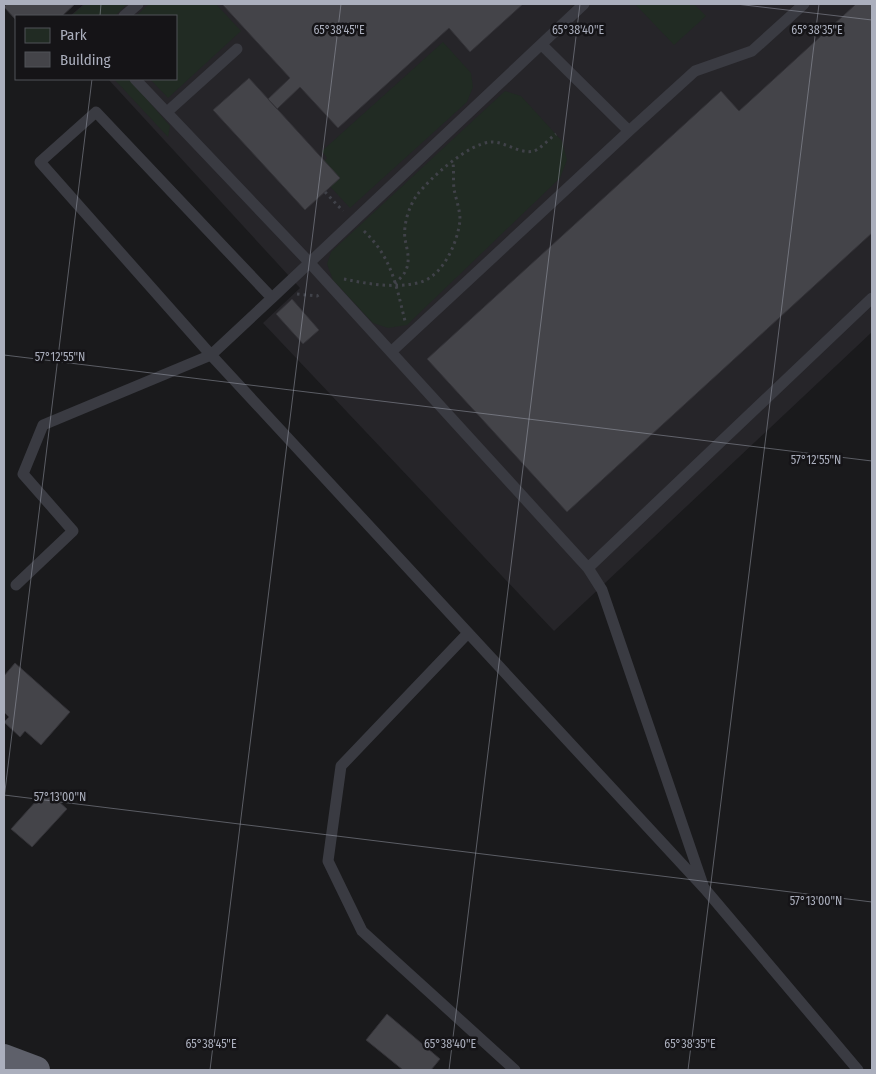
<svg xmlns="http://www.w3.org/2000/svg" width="876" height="1074" font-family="'Fira Sans Condensed',sans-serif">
<rect width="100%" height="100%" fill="#1a1a1c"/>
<path fill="#262529" d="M 84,4 L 872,4 L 872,332 L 554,631 L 263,323 L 300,288 L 108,79 L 176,79 L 176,16 L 70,16 Z"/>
<path fill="#212b23" d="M 85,4 L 127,4 L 115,16 L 71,16 Z
M 149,4 L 216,4 L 241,31 L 168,98 L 150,79 L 176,79 L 176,16 L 136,16 Z
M 635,4 L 694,4 L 706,16 L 674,45 Z
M 443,42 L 471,73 L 473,87 L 467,102 L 350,208 L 315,170 L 327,158 L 322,151 Z
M 114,79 L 129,79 L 170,126 L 168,137 Z
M 505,91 L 521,96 L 562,141 L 567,160 L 560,178 L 407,325 L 388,328 L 373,323 L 333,280 L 327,264 L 331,252 Z"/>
<path fill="#444449" stroke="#343338" d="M 7,4 L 75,4 L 62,16 L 16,16 L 16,20 L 4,7 Z
M 222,4 L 523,4 L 470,52 L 449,28 L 338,128 L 300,87 L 277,109 L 268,99 L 290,78 Z
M 856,4 L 872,4 L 872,233 L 567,512 L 427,359 L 721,91 L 739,111 Z
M 249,78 L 340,178 L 305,210 L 213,110 Z
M 292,299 L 319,330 L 303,344 L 276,314 Z
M 15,663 L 70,712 L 41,745 L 25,731 L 20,737 L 4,722 L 9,717 L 4,712 L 4,676 Z
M 46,790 L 67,809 L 32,847 L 11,829 Z
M 387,1014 L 440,1059 L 431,1070 L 403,1070 L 366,1040 Z"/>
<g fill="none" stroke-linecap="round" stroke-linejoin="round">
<path stroke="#404249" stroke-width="3" stroke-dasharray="2.5 4" stroke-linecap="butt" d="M 325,192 L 343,211
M 364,231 C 392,258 396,285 405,321
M 344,279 C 368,284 397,289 421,282 C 444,275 458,241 460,220 C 460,210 456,199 454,189 C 453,181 454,171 453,163
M 395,284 C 398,280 403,276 405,272 C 411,261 407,250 405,239 C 403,225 409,206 417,195 C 430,178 469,143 491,142 C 506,141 524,158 538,149 C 544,145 550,138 556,134
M 297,294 L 317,296 L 320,294"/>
<path stroke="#3a3b42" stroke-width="11" d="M 124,16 L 138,4
M 542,45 L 629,131 L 695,71 L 752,51 L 804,4
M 135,79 L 308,261 L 588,568
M 167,112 L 237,49
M 272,298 L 584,4
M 391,352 L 629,131
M 16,585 L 73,531 L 23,474 L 43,425 L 211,355 L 272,298 L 96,112 L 40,162 L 211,355 L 705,889 L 858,1070
M 468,633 L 341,766 L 328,861 L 362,931 L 515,1070
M 703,885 L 602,590 L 588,568 L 872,298"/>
<path stroke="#5e606a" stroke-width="28" d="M 4,1058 L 36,1070"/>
</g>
<path fill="none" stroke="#abafbd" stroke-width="1" stroke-opacity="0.45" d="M 736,4 L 872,20M 100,16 L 101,4M 4,355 L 872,461M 4,795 L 872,902M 4,799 L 92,79M 210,1070 L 341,4M 449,1070 L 580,4M 688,1070 L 819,4"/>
<g font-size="12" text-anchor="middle" fill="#abafbd" stroke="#151417" stroke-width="5" stroke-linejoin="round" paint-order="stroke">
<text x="339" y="34">65°38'45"E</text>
<text x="578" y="34">65°38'40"E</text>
<text x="817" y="34">65°38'35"E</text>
<text x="60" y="361">57°12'55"N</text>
<text x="816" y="464">57°12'55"N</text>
<text x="60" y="801">57°13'00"N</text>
<text x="816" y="905">57°13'00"N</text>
<text x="211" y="1048">65°38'45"E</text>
<text x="450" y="1048">65°38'40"E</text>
<text x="690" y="1048">65°38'35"E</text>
</g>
<rect width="876" height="1074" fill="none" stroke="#abafbd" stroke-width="10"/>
<rect x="15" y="15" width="162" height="65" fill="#151417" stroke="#515259"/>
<rect x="25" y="28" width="25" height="15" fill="#212b23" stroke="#515259"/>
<text x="60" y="40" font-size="15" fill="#abafbd">Park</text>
<rect x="25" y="52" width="25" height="15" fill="#444449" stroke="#515259"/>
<text x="60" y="65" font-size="15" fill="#abafbd">Building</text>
</svg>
